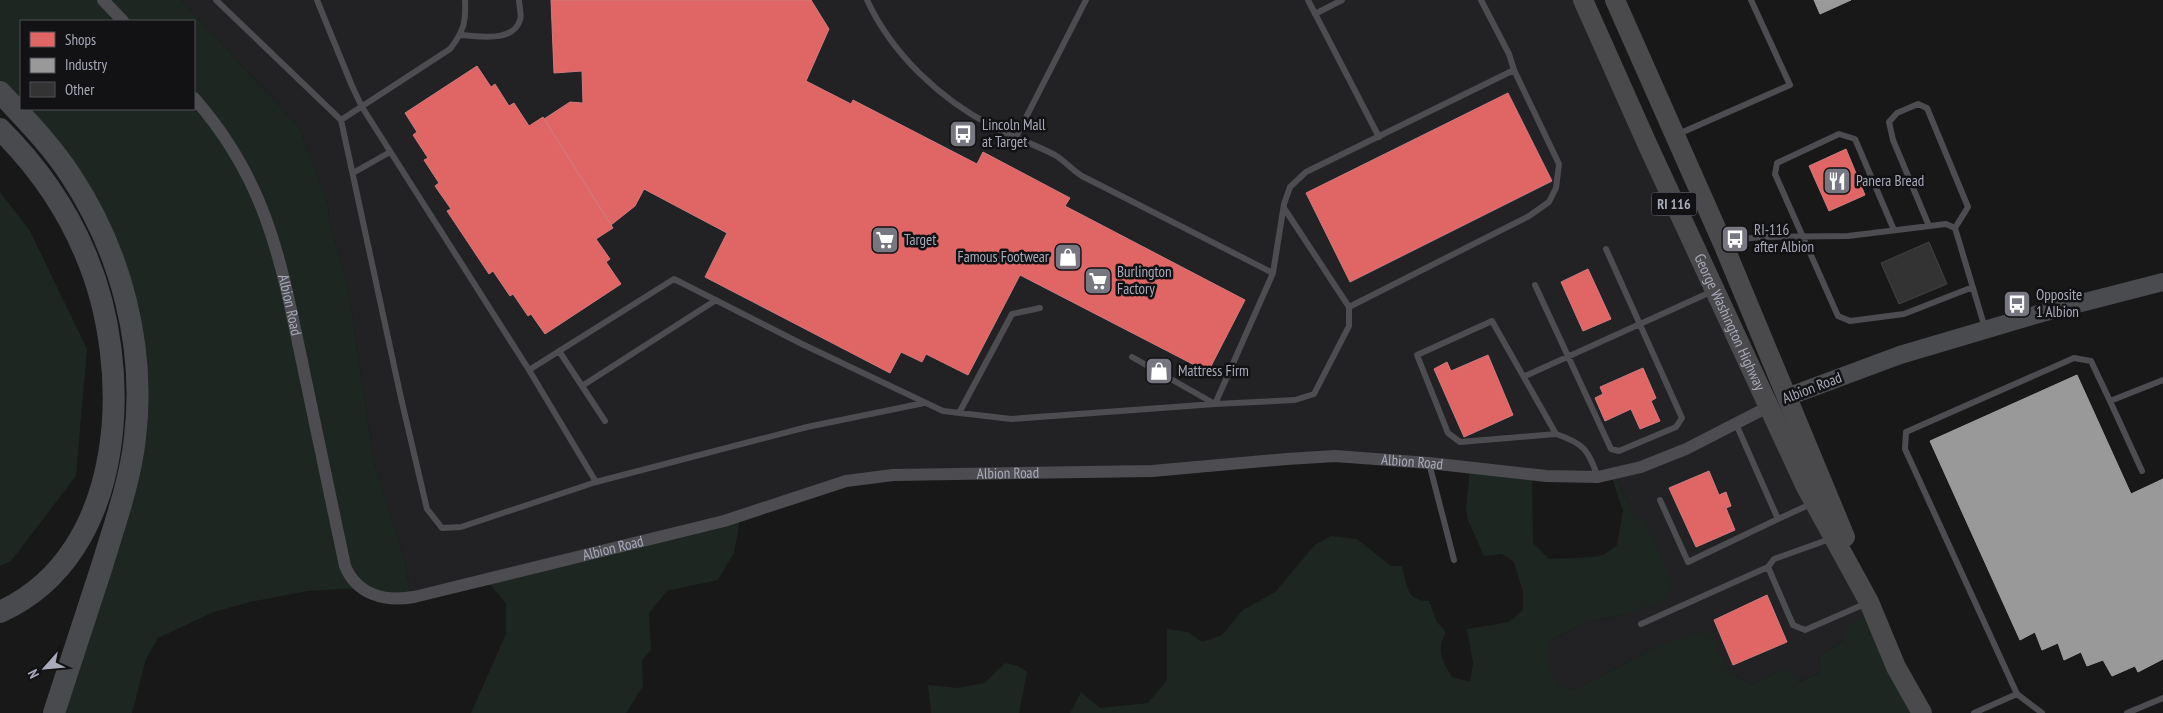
<svg xmlns="http://www.w3.org/2000/svg" width="2163" height="713" font-family="'PT Sans Narrow',sans-serif">
<rect width="100%" height="100%" fill="#181818"/>
<path fill="#222224" d="M 181,0 L 1587,0 L 1872,613 L 1845,640 L 1820,655 L 1819,673 L 1798,682 L 1787,668 L 1751,685 L 1729,672 L 1660,645 L 1574,690 L 1558,685 L 1548,667 L 1548,642 L 1584,623 L 1630,613 L 1636,519 L 1615,477 L 1562,477 L 1397,458 L 1143,469 L 852,476 L 779,502 L 415,594 L 409,587 L 405,561 L 374,462 L 347,282 L 329,220 L 328,204 L 299,127 Z"/>
<path fill="#1d2620" d="M 0,0 L 181,0 L 299,127 L 328,204 L 329,220 L 347,282 L 374,462 L 405,561 L 409,587 L 415,594 L 389,598 L 361,588 L 308,591 L 250,602 L 214,612 L 158,638 L 146,659 L 132,713 L 59,713 L 114,539 L 135,316 L 24,109 L 194,109 L 194,21 L 21,21 L 21,105 L 0,83 Z
M 0,192 L 30,231 L 87,349 L 76,476 L 11,561 L 0,566 Z
M 1470,468 L 1532,478 L 1533,543 L 1549,559 L 1594,557 L 1605,554 L 1617,545 L 1623,511 L 1611,475 L 1615,477 L 1636,519 L 1644,519 L 1673,585 L 1665,599 L 1630,613 L 1584,623 L 1548,642 L 1548,667 L 1558,685 L 1574,690 L 1660,645 L 1709,631 L 1729,672 L 1751,685 L 1787,668 L 1799,682 L 1819,673 L 1820,655 L 1845,640 L 1845,628 L 1872,613 L 1926,713 L 1070,713 L 1081,692 L 1100,708 L 1148,703 L 1167,680 L 1167,629 L 1188,632 L 1202,642 L 1222,635 L 1243,610 L 1275,592 L 1315,545 L 1331,536 L 1357,539 L 1391,566 L 1402,566 C 1407,584 1406,602 1429,601 L 1437,622 L 1446,632 C 1436,651 1442,660 1452,677 L 1470,682 L 1473,663 L 1467,629 L 1509,622 L 1523,610 L 1523,592 L 1514,562 L 1502,554 L 1484,556 L 1468,520 L 1466,509 Z
M 741,514 L 734,553 L 718,580 L 667,591 L 649,613 L 651,650 L 642,660 L 643,686 L 626,713 L 471,713 L 506,634 L 506,603 L 484,578 Z
M 1005,663 L 1018,666 L 1027,672 L 1019,713 L 931,713 L 928,685 L 958,688 L 984,683 Z"/>
<path fill="#e06666" stroke="#cf7a7f" d="M 551,0 L 811,0 L 829,29 L 806,81 L 851,104 L 853,100 L 977,164 L 983,152 L 1070,198 L 1065,206 L 1245,300 L 1208,372 L 1020,275 L 968,375 L 926,354 L 922,362 L 901,352 L 890,373 L 705,277 L 727,233 L 644,189 L 635,206 L 611,225 L 544,119 L 570,102 L 583,103 L 582,71 L 554,73 Z
M 477,66 L 491,87 L 495,84 L 509,106 L 514,103 L 529,126 L 543,117 L 613,228 L 596,239 L 610,259 L 606,262 L 621,284 L 545,334 L 531,314 L 528,316 L 513,294 L 510,296 L 493,271 L 489,274 L 447,211 L 451,209 L 435,186 L 439,183 L 424,160 L 428,158 L 413,135 L 417,132 L 405,113 Z
M 1508,93 L 1552,181 L 1350,282 L 1306,193 Z
M 1846,149 L 1865,195 L 1829,211 L 1809,166 Z
M 1588,269 L 1611,319 L 1583,331 L 1561,282 Z
M 1488,355 L 1513,415 L 1464,437 L 1434,369 L 1447,362 L 1451,371 Z
M 1643,368 L 1656,398 L 1651,401 L 1660,421 L 1640,429 L 1631,409 L 1605,421 L 1595,398 L 1603,394 L 1600,387 Z
M 1709,471 L 1719,495 L 1726,492 L 1731,506 L 1726,508 L 1735,530 L 1696,547 L 1669,488 Z
M 1767,595 L 1787,642 L 1733,665 L 1714,620 Z"/>
<path fill="#999" stroke="#9e9ea3" d="M 1814,0 L 1851,0 L 1820,14 Z
M 2077,375 L 2131,494 L 2163,479 L 2163,659 L 2138,672 L 2135,666 L 2112,676 L 2103,660 L 2087,666 L 2081,652 L 2064,660 L 2058,643 L 2042,650 L 2035,632 L 2020,640 L 1930,441 Z"/>
<path fill="#333334" stroke="#414144" d="M 1929,242 L 1947,284 L 1899,304 L 1881,263 Z"/>
<g fill="none" stroke-linecap="round" stroke-linejoin="round">
<path stroke="#4c4c51" stroke-width="6" d="M 216,0 L 341,120 L 450,49 C 464,31 466,22 465,0
M 317,0 L 352,86 L 362,107 L 529,370 L 596,482
M 867,0 C 892,54 940,99 992,126 C 1012,137 1034,144 1055,155 C 1065,161 1072,170 1082,176 L 1273,273
M 1308,0 L 1379,137
M 1315,14 L 1342,0
M 461,35 C 479,36 513,43 520,20 C 522,15 519,6 519,0
M 341,120 L 401,398 L 427,509 L 442,528 L 461,527 L 596,482 L 807,427 L 924,403
M 1676,135 L 1790,85 L 1751,0
M 1016,137 L 1086,0
M 353,173 L 390,152
M 1929,226 L 1893,140 L 1889,122 L 1897,113 L 1918,104 L 1927,108 L 1968,207 L 1955,228
M 1894,230 L 1855,139 L 1839,134 L 1777,163 L 1775,174 L 1838,316 L 1850,321 L 1904,314 L 1973,287
M 1727,245 L 1741,239 L 1762,237 L 1848,236 L 1946,224 L 1955,228 L 1985,328
M 1535,285 L 1611,449 L 1619,451 L 1676,427 L 1682,418 L 1606,249
M 1349,307 L 1529,216 L 1549,202 L 1556,188 L 1559,164 L 1514,70
M 559,351 L 582,386
M 1132,357 L 1215,404 L 1295,400 L 1314,394 L 1349,326 L 1349,307 L 1284,208
M 529,370 L 674,279 L 802,344 L 943,411 L 1011,419 L 1215,404 L 1273,273 L 1284,204 L 1290,187 L 1306,172 L 1514,70 L 1509,54 L 1481,0
M 1525,376 L 1713,291
M 2110,401 L 2142,471
M 959,413 L 1012,314 L 1040,308
M 605,421 L 582,386 L 716,300
M 1736,424 L 1778,519 L 1813,503
M 1556,434 L 1460,442 L 1448,433 L 1417,355 L 1492,321 L 1556,434 C 1585,444 1587,449 1598,477
M 1429,463 L 1454,560
M 1660,500 L 1688,562 L 1778,519
M 1830,539 L 1774,559 L 1768,567 L 1793,625 L 1805,630 L 1867,603
M 1641,624 L 1768,567
M 2017,694 L 1905,449 L 1906,432 L 2074,358 L 2091,361 L 2110,401 L 2163,380
M 1974,713 L 2017,694 L 2042,713
M 2127,713 L 2163,698"/>
<g stroke="#4c4c51" stroke-width="12">
<path d="M 103,0 L 123,21"/>
<path id="s1" d="M 194,98 C 270,184 282,268 305,376 C 318,439 332,502 345,566 C 357,595 385,602 414,597 L 724,521 L 846,481 L 893,475 L 1152,471 L 1287,459 L 1335,456 L 1429,463 L 1546,476 L 1598,477 L 1641,467 L 1686,449 L 1770,406"/>
</g>
<path stroke="#4a4b4f" stroke-width="18" d="M 1787,397 L 1900,355 L 2042,313 L 2163,282"/>
<g stroke="#4a4a4d" stroke-width="20">
<path id="s2" d="M 1583,0 L 1649,148 L 1806,487 L 1869,602 L 1896,667 L 1922,713"/>
<path d="M 1615,0 L 1724,246 L 1845,537"/>
</g>
<path stroke="#494a4e" stroke-width="22" d="M 0,92 C 25,119 51,145 71,176 C 121,252 146,346 135,438 C 130,482 115,523 102,566 C 86,615 70,664 54,713
M 0,129 C 36,165 65,205 85,253 C 134,366 129,554 0,612"/>
</g>
<defs>
<g id="bus-square" transform="scale(1.4375)"><rect x="-9" y="-9" width="18" height="18" rx="4" fill="#767781" stroke="#121214"/><path d="M-5-6H5V4H4V6H2V4H-2V6H-4V4H-5ZM-3.5-4V0h7V-4ZM-3.5 1.2v1.5H-2V1.2ZM2 1.2v1.5H3.5V1.2Z" fill="#fff"/></g>
<g id="restaurant-square" transform="scale(1.4375)"><rect x="-9" y="-9" width="18" height="18" rx="4" fill="#767781" stroke="#121214"/><path d="M-5-6h1v4h1v-4h1v4h1v-4h1v5L-1.5 .5V6h-2V.5L-5-1ZM5-6V6H3V1.5H1.5Q1.5-4 5-6Z" fill="#fff"/></g>
<g id="supermarket-square" transform="scale(1.4375)"><rect x="-9" y="-9" width="18" height="18" rx="4" fill="#767781" stroke="#121214"/><path d="M-6-5.5h2.5l.6 2H6L4.5 2H-2.5L-4.4-4H-6ZM-1.5 3.2a1.3 1.3 0 1 0 .1 0ZM3 3.2a1.3 1.3 0 1 0 .1 0Z" fill="#fff"/></g>
<g id="shop-square" transform="scale(1.4375)"><rect x="-9" y="-9" width="18" height="18" rx="4" fill="#767781" stroke="#121214"/><path d="M-5-2.5h2.3a2.7 3.5 0 0 1 5.4 0H5L5.5 6h-11ZM-1.5-2.5h3a1.5 2.3 0 0 0-3 0Z" fill="#fff"/></g>
</defs>
<g fill-rule="evenodd">
<use href="#bus-square" x="963" y="134"/>
<use href="#restaurant-square" x="1837" y="181"/>
<use href="#bus-square" x="1735" y="239"/>
<use href="#supermarket-square" x="885" y="240"/>
<use href="#shop-square" x="1068" y="257"/>
<use href="#supermarket-square" x="1098" y="281"/>
<use href="#bus-square" x="2017" y="304"/>
<use href="#shop-square" x="1159" y="371"/>
</g>
<g text-anchor="middle" stroke-width="5" stroke-linejoin="round" paint-order="stroke">
<rect fill="#121214" stroke="#7b7c88" stroke-width="1" x="1651.5" y="192.5" width="45" height="23" rx="4"/>
<g font-size="14" font-weight="bold" fill="#a8aaba">
<text x="1674" y="209">RI 116</text>
</g>
<g font-size="15" fill="#a8aaba" stroke="#121214" text-anchor="start">
<text x="982" y="130">Lincoln Mall<tspan x="982" dy="17">at Target</tspan></text>
<text x="1856" y="186">Panera Bread</text>
<text x="1754" y="235">RI-116<tspan x="1754" dy="17">after Albion</tspan></text>
<text x="904" y="245">Target</text>
<text x="1049" y="262" text-anchor="end">Famous Footwear</text>
<text x="1117" y="277">Burlington<tspan x="1117" dy="17">Factory</tspan></text>
<text x="2036" y="300">Opposite<tspan x="2036" dy="17">1 Albion</tspan></text>
<text x="1178" y="376">Mattress Firm</text>
</g>
<g font-size="15" fill="#a8aaba" stroke="#121214">
<text dy="5" stroke="none"><textPath href="#s1" startOffset="231">Albion Road</textPath></text>
<text dy="5" stroke="none"><textPath href="#s2" startOffset="354">George Washington Highway</textPath></text>
<text transform="translate(1812 388) rotate(-21)" y="5">Albion Road</text>
<text dy="5" stroke="none"><textPath href="#s1" startOffset="1595">Albion Road</textPath></text>
<text dy="5" stroke="none"><textPath href="#s1" startOffset="1190">Albion Road</textPath></text>
<text dy="5" stroke="none"><textPath href="#s1" startOffset="785">Albion Road</textPath></text>
</g>
</g>
<rect x="20" y="20" width="175" height="90" fill="#121214" stroke="#4e4f56"/>
<rect x="30" y="32" width="25" height="15" fill="#e06666" stroke="#4e4f56"/>
<text x="65" y="45" font-size="15" fill="#a8aaba">Shops</text>
<rect x="30" y="58" width="25" height="15" fill="#999999" stroke="#4e4f56"/>
<text x="65" y="70" font-size="15" fill="#a8aaba">Industry</text>
<rect x="30" y="82" width="25" height="15" fill="#333334" stroke="#4e4f56"/>
<text x="65" y="95" font-size="15" fill="#a8aaba">Other</text>
<g transform="translate(45 668) rotate(243)" stroke="#121214" stroke-width="4" paint-order="stroke">
<path d="M0-4L9 19L0 12L-9 19Z" fill="#a8aaba"/>
<text y="-8" font-size="14" font-weight="bold" text-anchor="middle" fill="#a8aaba">N</text>
</g>
</svg>
